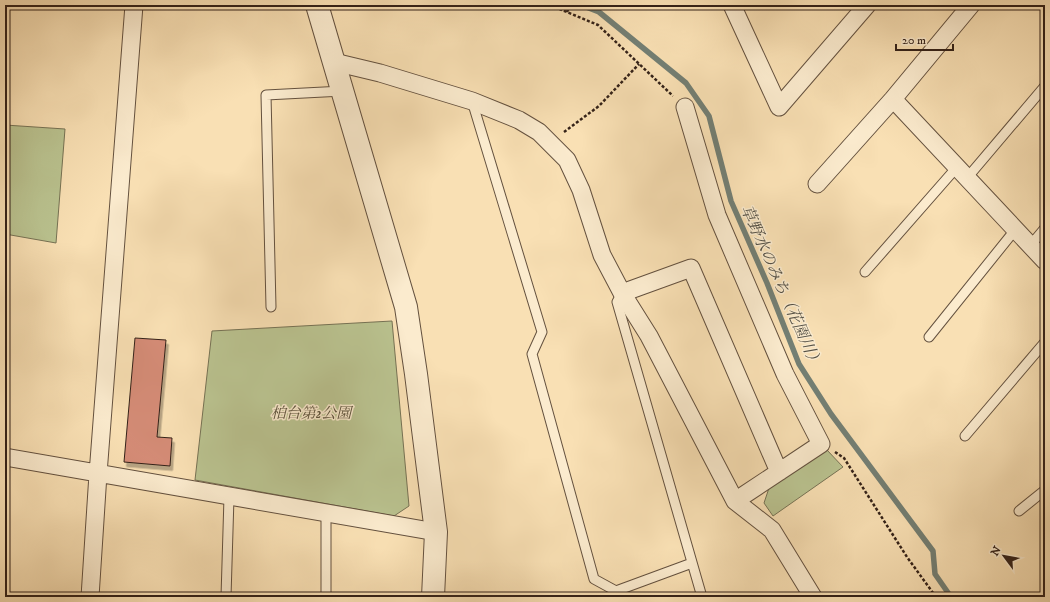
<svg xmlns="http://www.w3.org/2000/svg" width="1050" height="602" font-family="'IM FELL DW Pica','Noto Serif JP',serif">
<defs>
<filter id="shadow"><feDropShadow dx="2.5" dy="4.5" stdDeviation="0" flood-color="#0004"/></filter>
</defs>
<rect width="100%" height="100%" fill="#f9e0b4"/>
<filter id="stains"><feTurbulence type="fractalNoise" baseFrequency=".005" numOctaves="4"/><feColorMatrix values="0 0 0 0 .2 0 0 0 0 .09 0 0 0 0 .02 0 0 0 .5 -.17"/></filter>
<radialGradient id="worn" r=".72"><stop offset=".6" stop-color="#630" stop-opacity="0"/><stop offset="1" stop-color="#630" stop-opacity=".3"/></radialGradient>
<path fill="#bac390" stroke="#767254" d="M 5,125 L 65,129 L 56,243 L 5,234 Z
M 392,321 L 409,506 L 394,516 L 195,480 L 212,331 Z
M 827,450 L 843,467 L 773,516 L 764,503 L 769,488 Z"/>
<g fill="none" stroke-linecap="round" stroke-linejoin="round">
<path stroke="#737f74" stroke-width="5.5" d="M 581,5 L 599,12 L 686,83 L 709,116 L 731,201 L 767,283 L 799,364 L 831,414 L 933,551 L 935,574 L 951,597"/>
</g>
<path fill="#d58c77" stroke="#332118" filter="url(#shadow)" d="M 135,338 L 166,340 L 157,437 L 172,438 L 170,466 L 124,462 Z"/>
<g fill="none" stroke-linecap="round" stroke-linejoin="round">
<g stroke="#64513f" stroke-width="11">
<path id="service" d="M 472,101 L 542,332 L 532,354 L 594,579 L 616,591 L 692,563
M 967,178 L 1045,86
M 1030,246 L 1045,228
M 865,272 L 957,167
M 622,293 L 617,302 L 702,597
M 271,307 L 266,95 L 343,91
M 929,337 L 1015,230
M 965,436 L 1045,342
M 1019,511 L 1045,490
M 226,597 L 229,497
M 326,597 L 326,513"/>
</g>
<g stroke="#64513f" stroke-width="19">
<path id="minor" d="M 732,5 L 779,107 L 867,5
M 334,62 L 380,73 L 472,101 L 519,120 L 539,132 L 567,160 L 581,190 L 602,255 L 622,293 L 649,336 L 735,501 L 772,530 L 813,597
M 893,99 L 1045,261
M 685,107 L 717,215 L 785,374 L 821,444 L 735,501
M 817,184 L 893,99 L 971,5
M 622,293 L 691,268 L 779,472
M 5,457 L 436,532
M 90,597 L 98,474 L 134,5"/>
</g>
<g stroke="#64513f" stroke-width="24">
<path id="tertiary" d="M 317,5 L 406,307 L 416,374 L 436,532 L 433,597"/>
</g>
<path stroke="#332118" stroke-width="2.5" stroke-dasharray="3 2" stroke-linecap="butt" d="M 550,5 L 598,25 L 673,96
M 567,12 L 570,5
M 564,132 L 599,106 L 639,64
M 835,452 L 844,458 L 907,557 L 936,597"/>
<use href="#service" stroke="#fbebce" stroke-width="9"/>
<use href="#minor" stroke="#fbebce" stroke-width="17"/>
<use href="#tertiary" stroke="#fbebce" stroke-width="22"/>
</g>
<g text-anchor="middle" stroke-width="3" stroke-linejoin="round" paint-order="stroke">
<g font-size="15" font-style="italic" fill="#5c523c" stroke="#fbebce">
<text x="311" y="418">柏台第2公園</text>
</g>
<g font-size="16" font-style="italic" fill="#535046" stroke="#fbebce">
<text transform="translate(782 286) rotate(66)" y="6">草野水のみち（花園川）</text>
</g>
</g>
<rect width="1050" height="602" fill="none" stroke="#f9e0b4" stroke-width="20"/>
<rect x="6" y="6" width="1038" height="590" fill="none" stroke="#332118" stroke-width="2"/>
<rect x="10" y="10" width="1030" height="582" fill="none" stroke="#332118"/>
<g transform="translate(1004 556) rotate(302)" stroke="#fbebce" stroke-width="3" paint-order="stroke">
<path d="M0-3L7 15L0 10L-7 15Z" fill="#332118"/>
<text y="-6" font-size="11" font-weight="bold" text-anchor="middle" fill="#332118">N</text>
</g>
<path d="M896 44v6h57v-6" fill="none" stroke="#332118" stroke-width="2"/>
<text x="902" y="44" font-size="12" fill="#332118" stroke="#fbebce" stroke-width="3" paint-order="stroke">20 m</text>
<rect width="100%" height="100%" filter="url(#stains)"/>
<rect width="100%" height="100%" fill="url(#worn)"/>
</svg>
